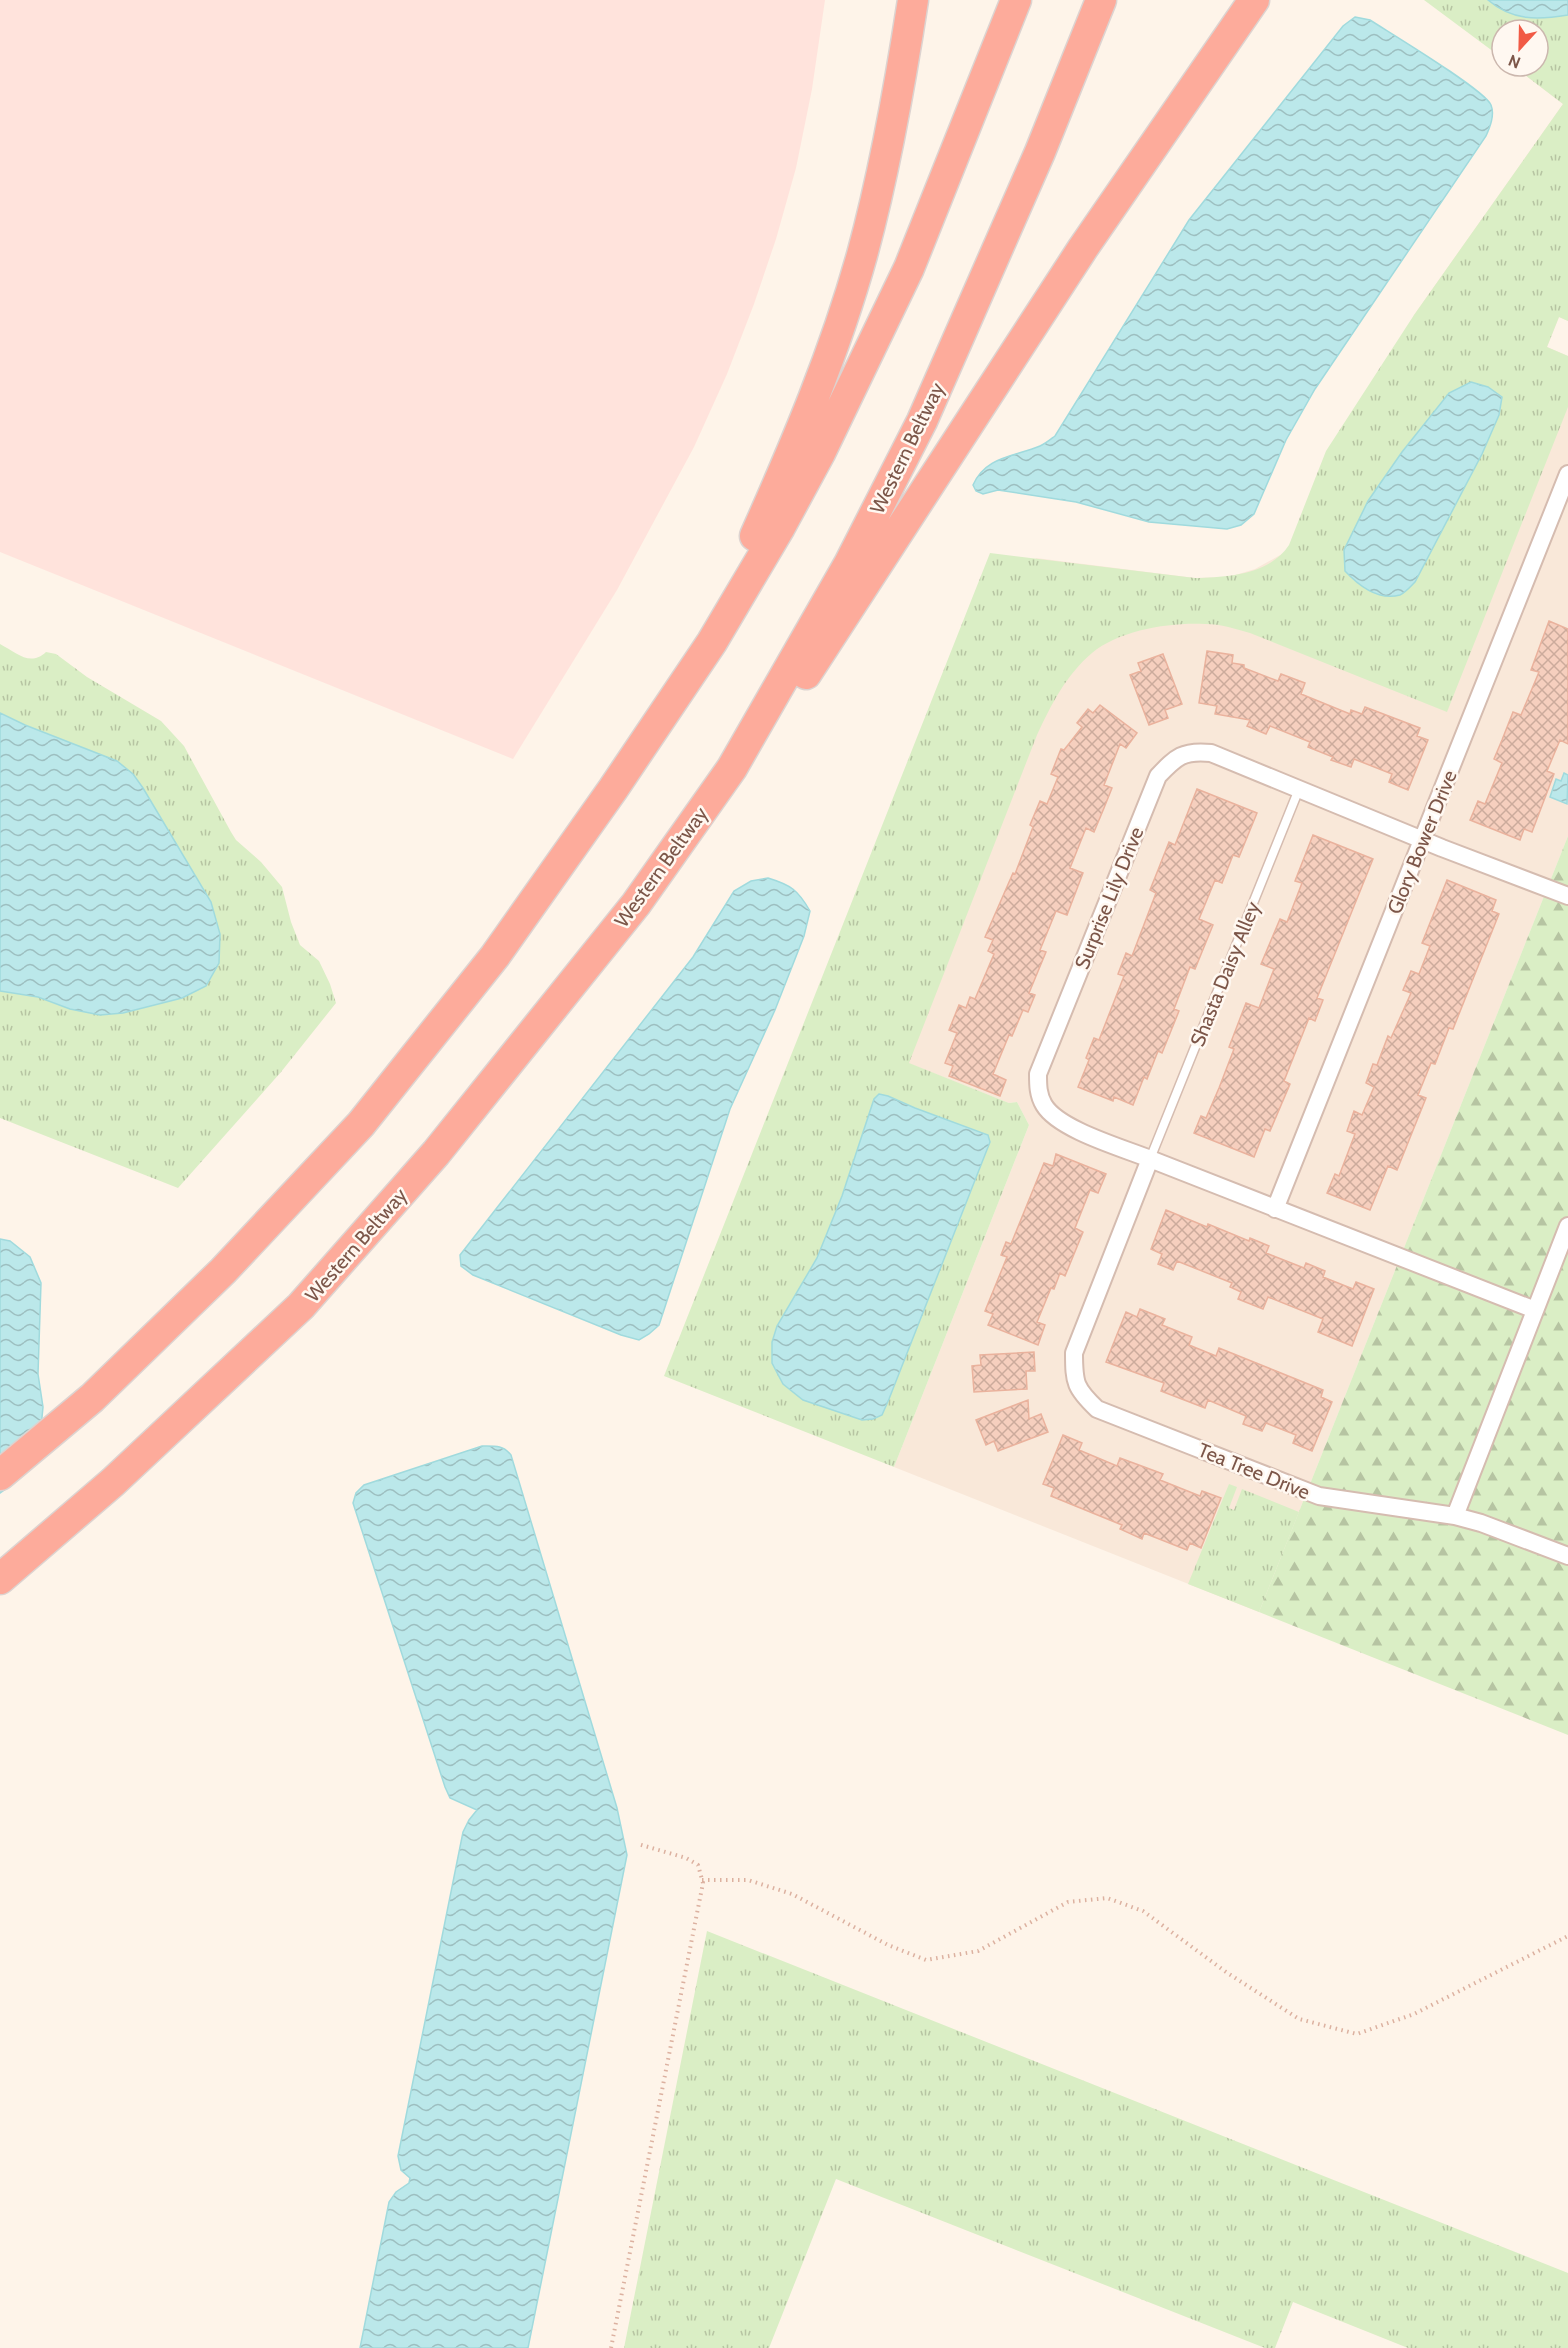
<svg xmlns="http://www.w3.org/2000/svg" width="1568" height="2348" font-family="Cabin,sans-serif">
<defs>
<pattern id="grass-tufts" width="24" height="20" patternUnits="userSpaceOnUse" patternTransform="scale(1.5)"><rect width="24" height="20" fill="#daeec5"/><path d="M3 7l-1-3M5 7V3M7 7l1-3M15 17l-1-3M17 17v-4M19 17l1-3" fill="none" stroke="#b6c4a2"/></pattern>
<pattern id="forest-firs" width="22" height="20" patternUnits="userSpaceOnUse" patternTransform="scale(1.5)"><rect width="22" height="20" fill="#daeec5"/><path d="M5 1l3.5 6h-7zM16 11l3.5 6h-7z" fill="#b6c4a2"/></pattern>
<pattern id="water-waves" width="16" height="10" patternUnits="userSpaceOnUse" patternTransform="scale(1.5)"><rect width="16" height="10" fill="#bbe8ea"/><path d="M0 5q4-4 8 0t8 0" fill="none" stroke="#9dbfc0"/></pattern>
<pattern id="building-cross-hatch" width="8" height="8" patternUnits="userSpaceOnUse" patternTransform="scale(1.5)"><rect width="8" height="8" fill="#f6cfbe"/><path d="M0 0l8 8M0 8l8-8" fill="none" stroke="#ccab9c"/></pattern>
</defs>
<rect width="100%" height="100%" fill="#fef4e9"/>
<path fill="#f9e8d9" d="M 1568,47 L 1568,321 L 1559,317 L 1547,347 L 1568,356 L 1568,836 L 1259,1612 L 894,1467 L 1029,1125 L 1017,1102 L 1009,1103 L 847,1039 L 1036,558 L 1195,578 L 1229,577 L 1255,569 L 1282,554 L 1280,609 L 1414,315 L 1563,104 L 1513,66 L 1538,66 Z"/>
<path fill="#ffe3dc" d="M 0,0 L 825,0 L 812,89 L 796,168 L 776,239 L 754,304 L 727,374 L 694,447 L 617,590 L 513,759 L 0,552 Z"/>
<path fill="url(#grass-tufts)" d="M 1424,0 L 1568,0 L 1568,321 L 1559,317 L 1547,347 L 1568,356 L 1568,407 L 1447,712 L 1250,633 C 1236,629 1221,624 1205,624 C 1171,622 1119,630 1092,653 C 1066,675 1051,705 1037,735 L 909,1063 L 1009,1103 L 1017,1102 L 1029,1125 L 894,1467 L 664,1376 L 990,553 L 1195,578 C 1227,577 1269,575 1289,545 L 1326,451 L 1414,315 L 1563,104 L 1513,66 L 1538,66 L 1538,30 L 1502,30 L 1502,58 Z
M 0,644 C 17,653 30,667 46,652 L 56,654 L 87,677 L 161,721 L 184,746 L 231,832 L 236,840 L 261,862 L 282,887 L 291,922 L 300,945 L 319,961 L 330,984 L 336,1003 L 281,1072 L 178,1188 L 0,1118 L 0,991 L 38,997 L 70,1009 L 123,1013 L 182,998 L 206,986 L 219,963 L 220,934 L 211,902 L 143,788 L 133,774 L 117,761 L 25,725 L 0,713 Z
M 1229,1484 L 1237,1487 L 1229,1508 L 1234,1510 L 1242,1489 L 1299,1512 L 1259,1612 L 1188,1584 Z
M 707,1931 L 1568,2273 L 1568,2348 L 1408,2348 L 1293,2302 L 1275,2348 L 1265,2348 L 836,2179 L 769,2348 L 624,2348 Z"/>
<path fill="url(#forest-firs)" d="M 1568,836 L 1568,1735 L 1259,1612 Z"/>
<path fill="url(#water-waves)" stroke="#a0dadd" stroke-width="1.5" d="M 1488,0 L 1568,0 L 1568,15 C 1538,20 1512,21 1488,0 Z
M 1355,17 L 1370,20 C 1390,33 1485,90 1491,105 C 1495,115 1490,127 1486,136 L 1315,389 L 1286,440 L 1254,514 L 1241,525 L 1227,529 L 1149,522 L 1076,502 L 998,490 L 983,494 L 976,491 L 973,485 C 986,456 1014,457 1040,446 C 1045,444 1051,439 1055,436 L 1189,220 L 1343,26 Z
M 1471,382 L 1488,387 L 1502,397 L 1499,415 L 1482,454 L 1415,582 C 1411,586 1405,593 1400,595 C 1378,601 1359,586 1345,571 L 1344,550 L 1368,501 L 1402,452 L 1449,393 Z
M 0,713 L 25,725 L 117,761 L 133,774 L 143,788 L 211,902 L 220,934 L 219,963 L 206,986 L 182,998 L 123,1013 L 100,1015 L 70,1009 L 38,997 L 0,991 Z
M 1564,773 L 1568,775 L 1567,804 L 1550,797 L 1556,779 L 1561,781 Z
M 768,878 C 791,885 798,890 810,911 L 804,936 L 775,1010 L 730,1109 L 659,1325 L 649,1334 L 639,1340 L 621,1335 L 473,1275 L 461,1266 L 460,1255 L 693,957 L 734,891 L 751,881 Z
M 879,1094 L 888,1096 L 915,1108 L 988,1135 L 990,1142 L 889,1399 L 882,1415 L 873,1419 L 862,1420 L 803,1400 L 783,1384 L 772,1363 L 772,1342 L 777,1326 L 817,1258 L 842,1196 L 874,1099 Z
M 0,1239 L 10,1241 L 30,1257 L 41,1283 L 38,1374 L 43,1407 L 39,1448 L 14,1483 L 0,1493 Z
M 482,1446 C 495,1446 503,1445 511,1455 L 617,1808 L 627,1855 L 528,2348 L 360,2348 L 389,2202 L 396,2192 L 409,2183 L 410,2178 L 401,2170 L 398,2156 L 463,1832 L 469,1820 L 477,1810 L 450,1798 L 445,1787 L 353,1503 L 356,1493 L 364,1485 Z"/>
<path fill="url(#building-cross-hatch)" stroke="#eab29d" stroke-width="1.5" d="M 1549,621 L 1568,629 L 1568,744 L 1560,740 L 1547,771 L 1554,774 L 1532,832 L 1524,829 L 1520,840 L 1470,820 L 1478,801 L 1485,804 L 1502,763 L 1494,759 L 1502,740 L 1513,712 L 1521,715 L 1539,672 L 1531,670 Z
M 1207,651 L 1233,655 L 1232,663 L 1244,665 L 1244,668 L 1278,681 L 1281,674 L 1305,683 L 1301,694 L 1350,714 L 1351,710 L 1362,714 L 1365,707 L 1420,728 L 1417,736 L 1428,740 L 1408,790 L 1389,782 L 1392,774 L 1354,759 L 1351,767 L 1331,760 L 1333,757 L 1308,747 L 1310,742 L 1270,726 L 1266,734 L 1247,726 L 1250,720 L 1215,714 L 1217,706 L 1199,703 Z
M 1163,654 L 1182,704 L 1165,710 L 1168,718 L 1149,725 L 1130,675 L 1141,671 L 1138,663 Z
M 1100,705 L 1137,733 L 1126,748 L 1120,744 L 1104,785 L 1112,788 L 1104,808 L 1094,832 L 1086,828 L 1070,868 L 1083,873 L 1067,915 L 1056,911 L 1040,950 L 1046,952 L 1029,993 L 1035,995 L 1028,1012 L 1023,1010 L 1012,1036 L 1009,1035 L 993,1074 L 1006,1080 L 1000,1096 L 949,1076 L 953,1066 L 945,1063 L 957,1033 L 949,1030 L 959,1005 L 966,1008 L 970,997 L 975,999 L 994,954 L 988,951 L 993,940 L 985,937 L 1013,873 L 1015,874 L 1033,827 L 1030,825 L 1040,801 L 1047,804 L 1058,777 L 1051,774 L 1061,749 L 1064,750 L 1082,727 L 1077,723 L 1088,709 L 1093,713 Z
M 1197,789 L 1257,813 L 1239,857 L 1233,855 L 1222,883 L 1215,880 L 1199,919 L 1213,925 L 1195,969 L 1190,967 L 1174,1009 L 1179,1011 L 1162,1053 L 1158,1051 L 1147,1079 L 1144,1077 L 1133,1105 L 1114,1097 L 1113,1101 L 1078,1087 L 1089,1060 L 1086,1058 L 1094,1038 L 1099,1040 L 1124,976 L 1118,974 L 1126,953 L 1132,956 L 1156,893 L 1150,890 L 1158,870 L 1169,842 L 1175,845 Z
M 1313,835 L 1373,859 L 1317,998 L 1323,1000 L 1315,1021 L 1309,1018 L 1284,1081 L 1290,1084 L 1270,1131 L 1265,1129 L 1254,1157 L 1194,1133 L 1201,1116 L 1206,1118 L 1219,1088 L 1234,1049 L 1229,1047 L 1246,1003 L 1259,1008 L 1274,969 L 1261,964 L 1280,919 L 1287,922 L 1302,883 L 1295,881 Z
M 1447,880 L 1496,900 L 1492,911 L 1499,914 L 1453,1029 L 1449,1028 L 1435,1064 L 1431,1063 L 1418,1095 L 1426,1098 L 1397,1170 L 1388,1166 L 1370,1210 L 1327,1193 L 1335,1174 L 1339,1176 L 1355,1134 L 1347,1131 L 1354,1111 L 1362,1115 L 1374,1087 L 1366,1083 L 1373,1064 L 1377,1065 L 1388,1036 L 1391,1038 L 1411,993 L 1403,990 L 1411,971 L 1419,974 L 1430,946 L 1422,943 Z
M 1056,1154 L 1106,1174 L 1098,1193 L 1090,1190 L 1075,1228 L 1083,1232 L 1065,1276 L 1060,1273 L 1054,1289 L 1051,1288 L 1037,1322 L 1045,1325 L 1038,1345 L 988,1325 L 993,1314 L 985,1311 L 1007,1257 L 1001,1255 L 1006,1242 L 1011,1244 L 1044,1163 L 1053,1166 Z
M 1166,1210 L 1207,1227 L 1208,1224 L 1249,1241 L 1250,1238 L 1269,1246 L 1266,1253 L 1304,1268 L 1306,1263 L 1325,1271 L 1323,1277 L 1353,1289 L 1356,1282 L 1374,1289 L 1352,1346 L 1318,1332 L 1323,1319 L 1268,1297 L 1263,1309 L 1238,1299 L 1241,1292 L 1230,1287 L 1232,1283 L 1177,1261 L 1173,1270 L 1158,1264 L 1162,1254 L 1151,1249 Z
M 1140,1309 L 1165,1319 L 1162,1325 L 1192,1337 L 1189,1345 L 1216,1356 L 1219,1348 L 1323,1390 L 1321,1397 L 1332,1402 L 1312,1451 L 1293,1443 L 1296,1435 L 1266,1423 L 1262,1431 L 1243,1424 L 1246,1416 L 1208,1400 L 1205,1408 L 1161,1391 L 1164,1383 L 1106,1362 L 1126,1312 L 1137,1317 Z
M 1034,1352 L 1035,1371 L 1026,1371 L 1027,1389 L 974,1392 L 972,1366 L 981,1365 L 980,1355 Z
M 1028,1400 L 1029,1419 L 1041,1414 L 1048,1432 L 998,1451 L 994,1441 L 986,1445 L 976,1420 Z
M 1063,1435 L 1082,1443 L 1079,1450 L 1117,1466 L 1120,1458 L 1163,1474 L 1160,1480 L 1200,1496 L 1202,1491 L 1221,1498 L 1201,1548 L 1190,1543 L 1187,1550 L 1144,1533 L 1142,1539 L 1120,1529 L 1122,1525 L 1051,1496 L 1054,1488 L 1043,1484 Z"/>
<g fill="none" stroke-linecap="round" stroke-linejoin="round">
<g stroke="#d5bcb0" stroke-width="11">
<path id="lane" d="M 1150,1159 L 1299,789"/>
</g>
<g stroke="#d5bcb0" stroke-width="20">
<path id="street" d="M 1568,896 L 1442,848 L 1211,753 C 1183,750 1176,757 1158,776 L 1038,1074 C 1038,1085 1038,1095 1044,1105 C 1059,1130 1123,1148 1150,1159 L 1074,1353 C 1074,1383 1075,1388 1097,1409 L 1319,1496 L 1455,1516 L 1481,1523 L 1568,1556
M 1150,1159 L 1535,1310
M 1275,1209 L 1568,474
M 1455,1516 L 1568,1226"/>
</g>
<g stroke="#ddd3d0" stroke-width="33">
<path id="highway" d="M 755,536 C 796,444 835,352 862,255 C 885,171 900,85 913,0
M 806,674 L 1083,248 L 1254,0
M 0,1475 L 92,1398 L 223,1271 L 361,1124 L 495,956 L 613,789 L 712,642 L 780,527 L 820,453 L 909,268 L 1016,0
M 0,1579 L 113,1482 L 301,1306 L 436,1153 L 636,904 L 732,768 L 849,564 L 922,421 L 1040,152 L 1101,0"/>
</g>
<path stroke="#dcb1a0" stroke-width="4" stroke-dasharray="1.5 4.5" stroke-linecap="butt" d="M 702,1880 L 748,1880 L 792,1894 L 888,1945 L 926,1960 L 978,1951 L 1068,1902 L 1107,1898 L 1143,1911 L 1226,1972 L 1299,2019 L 1357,2034 L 1414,2014 L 1568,1936
M 611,2348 L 703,1883 L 698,1865 L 686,1858 L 638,1844"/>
<use href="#lane" stroke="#fff" stroke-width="8"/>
<use href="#street" stroke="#fff" stroke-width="16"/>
<use href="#highway" stroke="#fdab9b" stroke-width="30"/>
</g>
<g text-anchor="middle" stroke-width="5" stroke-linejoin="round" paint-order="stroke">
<g font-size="20" fill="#7c5649" stroke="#fff8f1">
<text transform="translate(907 448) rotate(-64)" y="7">Western Beltway</text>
<text transform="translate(1422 842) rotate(-68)" y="7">Glory Bower Drive</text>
<text transform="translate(661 867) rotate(-54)" y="7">Western Beltway</text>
<text transform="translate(1109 898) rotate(-68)" y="7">Surprise Lily Drive</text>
<text transform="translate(1225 974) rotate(-68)" y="7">Shasta Daisy Alley</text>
<text transform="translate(356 1245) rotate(-49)" y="7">Western Beltway</text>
<text transform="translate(1254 1471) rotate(22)" y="7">Tea Tree Drive</text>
</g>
</g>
<g transform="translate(1520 48) rotate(202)"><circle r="28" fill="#fff8f1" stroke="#cbb7ae" stroke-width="1.5"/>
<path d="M0-4.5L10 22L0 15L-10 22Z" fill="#f15a45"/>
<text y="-9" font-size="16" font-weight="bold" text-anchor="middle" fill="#7c5649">N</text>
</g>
</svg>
